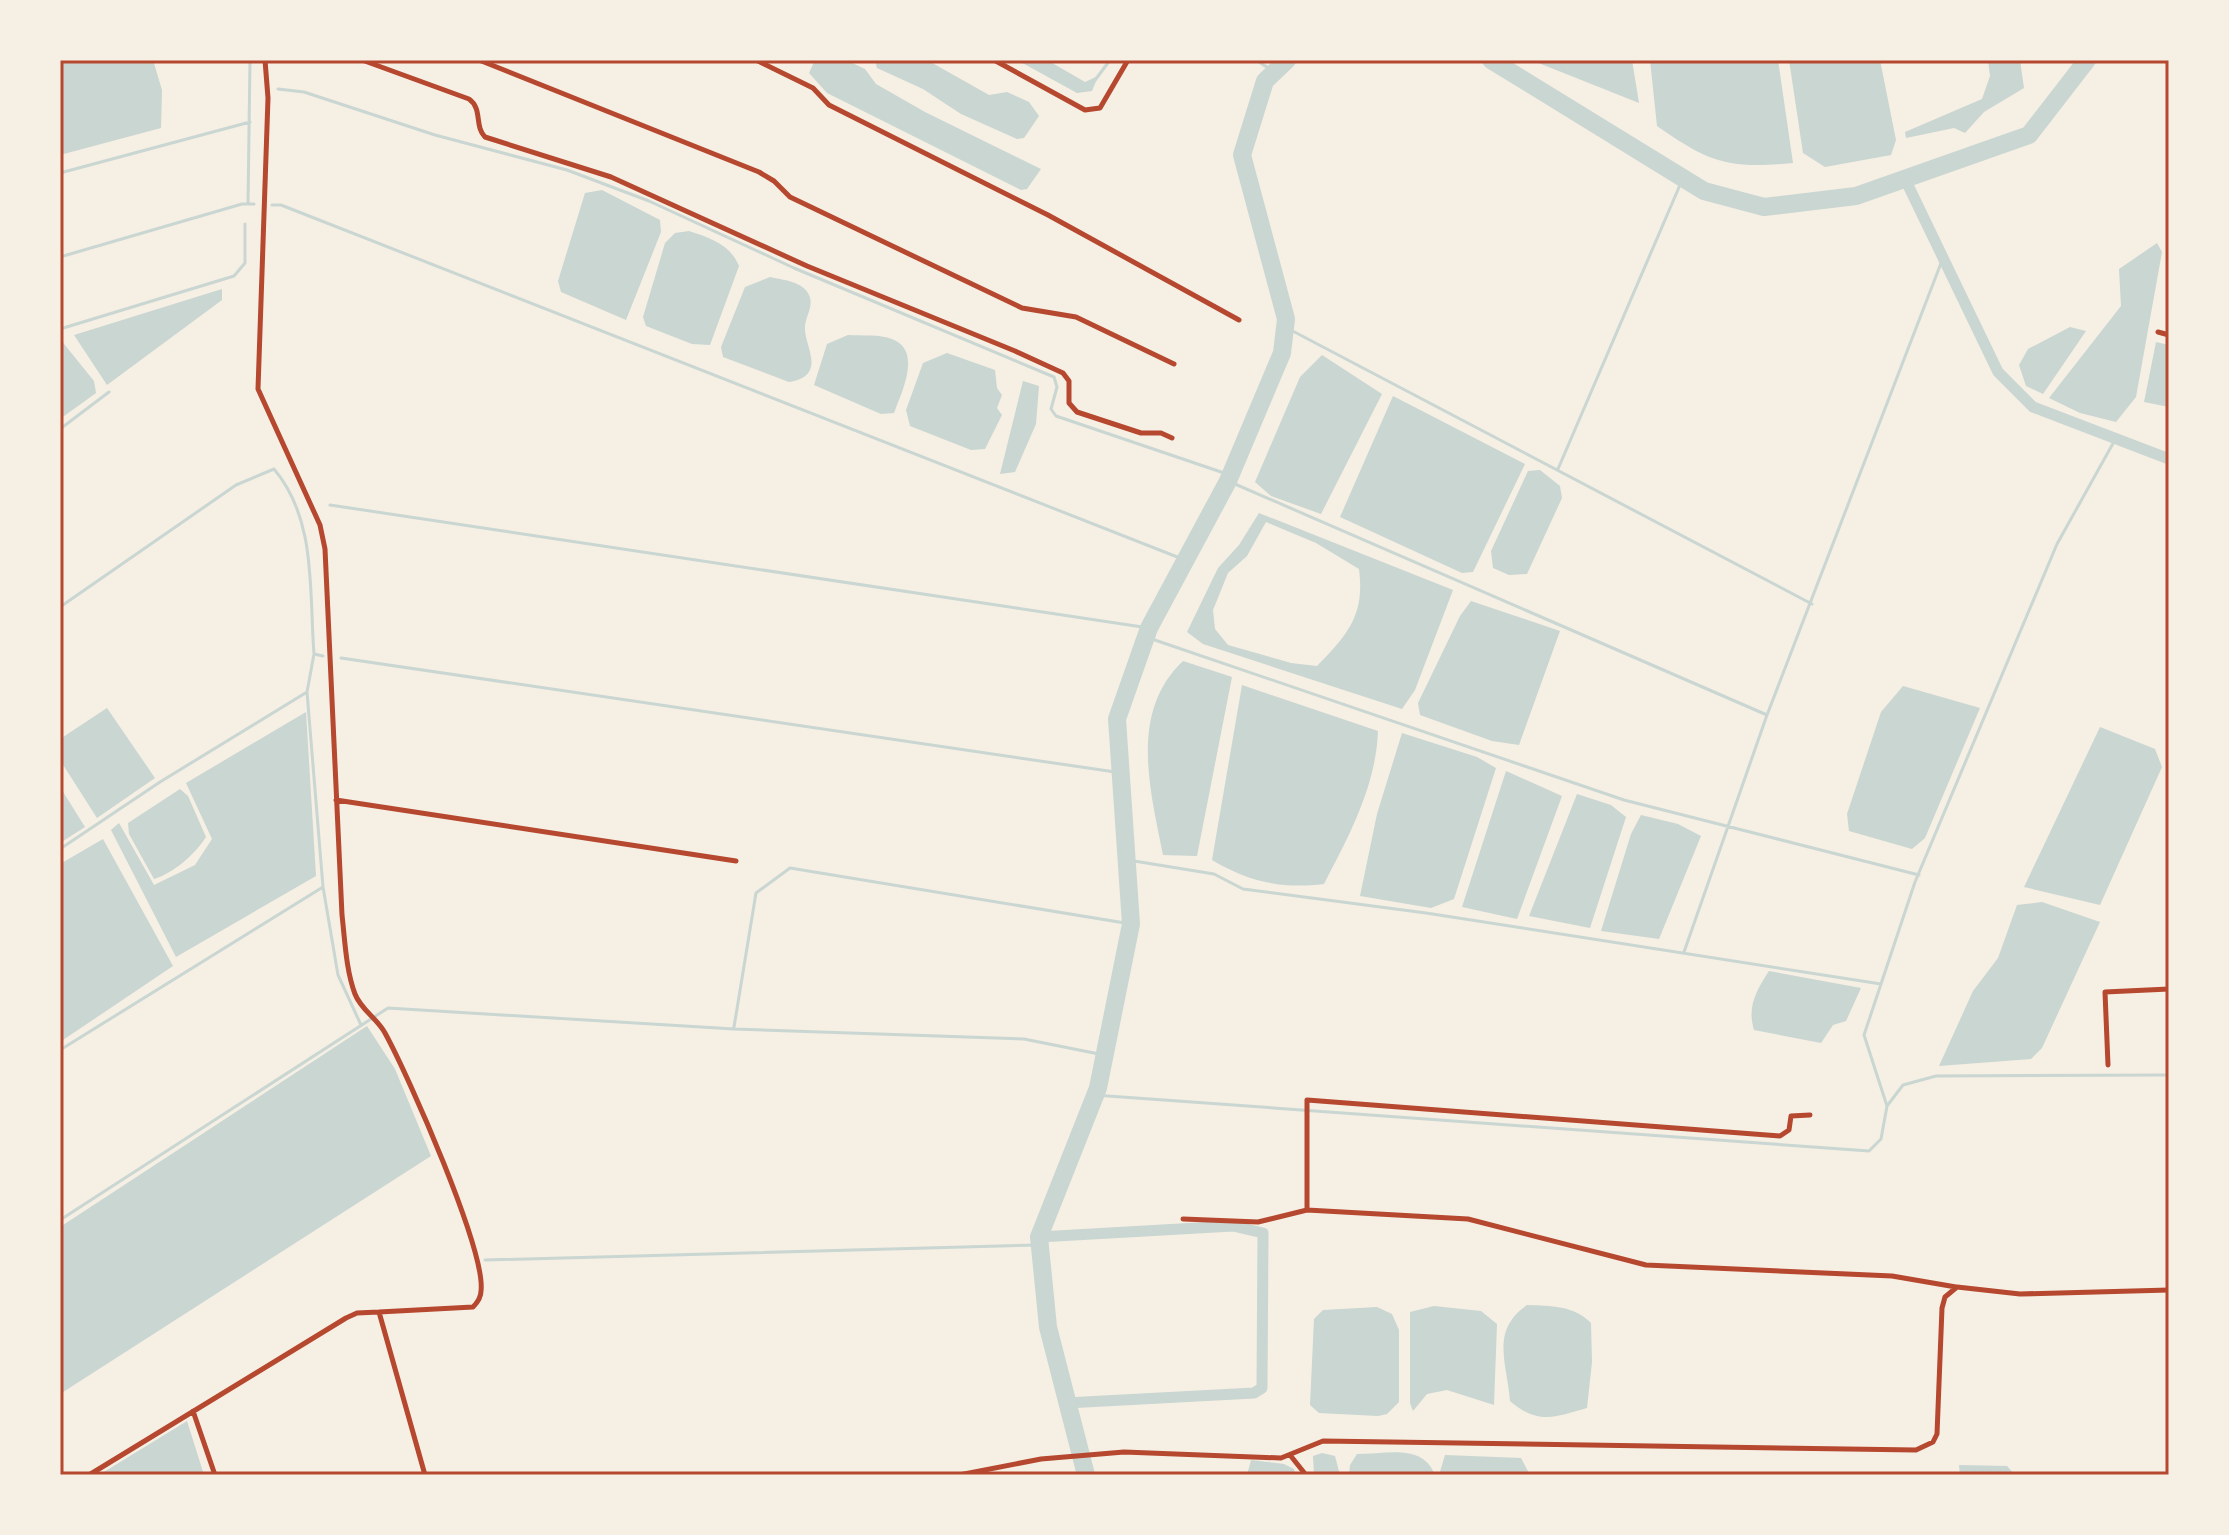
<svg xmlns="http://www.w3.org/2000/svg" width="2229" height="1535" font-family="Spectral,serif">
<rect width="100%" height="100%" fill="#f6efe4"/>
<path fill="#c9d6d2" fill-rule="evenodd" d="M 60,60 L 153,60 L 162,90 L 161,128 L 60,155 Z
M 815,60 L 846,60 L 865,69 L 876,84 L 925,112 L 1041,169 L 1027,189 L 1021,190 L 827,93 L 809,73 Z
M 875,60 L 927,60 L 989,95 L 1007,92 L 1029,102 L 1039,116 L 1024,138 L 1017,139 L 961,114 L 923,89 L 877,68 Z
M 1017,60 L 1047,60 L 1085,82 L 1098,76 L 1092,91 L 1077,93 Z
M 1531,60 L 1632,60 L 1639,103 Z
M 1650,60 L 1778,60 L 1793,163 C 1728,169 1710,163 1657,126 Z
M 1789,60 L 1880,60 L 1896,140 L 1891,155 L 1825,167 L 1803,153 Z
M 1988,60 L 2020,60 L 2024,88 L 1984,112 L 1965,133 L 1954,128 L 1906,138 L 1905,132 L 1982,99 L 1990,76 Z
M 602,190 L 660,220 L 661,232 L 626,320 L 561,292 L 558,281 L 585,193 Z
M 689,231 C 710,238 730,244 739,266 L 710,345 L 692,344 L 646,326 L 643,317 L 665,243 L 675,233 Z
M 2157,243 L 2162,252 L 2136,397 L 2116,422 L 2080,413 L 2049,398 L 2121,306 L 2119,269 Z
M 770,277 C 782,280 803,281 809,295 C 814,306 806,315 805,326 C 803,345 829,375 789,382 L 723,357 L 721,347 L 745,287 Z
M 222,289 L 222,300 L 107,385 L 74,335 Z
M 2070,327 L 2086,331 L 2043,394 L 2026,386 L 2019,365 L 2028,349 Z
M 848,335 C 861,336 880,334 892,339 C 923,351 901,393 894,413 L 881,414 L 814,385 L 827,344 Z
M 60,339 L 94,381 L 96,393 L 60,419 Z
M 2156,342 L 2169,345 L 2169,407 L 2144,402 Z
M 947,353 L 995,370 L 997,388 L 1002,395 L 997,408 L 1002,415 L 985,449 L 971,450 L 910,426 L 906,410 L 923,363 Z
M 1322,355 L 1382,394 L 1321,514 L 1271,496 L 1255,482 L 1300,377 Z
M 1023,381 L 1039,386 L 1036,424 L 1015,472 L 1000,474 Z
M 1393,396 L 1525,464 L 1473,572 L 1462,573 L 1340,517 Z
M 1540,470 L 1560,486 L 1562,498 L 1527,574 L 1509,575 L 1493,568 L 1491,551 L 1528,471 Z
M 1259,513 L 1453,590 L 1415,690 L 1402,709 L 1203,644 L 1187,632 L 1218,568 L 1239,545 ZM 1266,522 L 1316,543 L 1359,569 C 1365,615 1348,634 1317,666 L 1291,663 L 1228,645 L 1215,629 L 1213,610 L 1228,573 L 1247,556 Z
M 1471,601 L 1560,631 L 1519,745 L 1492,741 L 1420,715 L 1418,703 L 1460,616 Z
M 1183,661 L 1232,677 L 1197,856 L 1163,855 C 1150,789 1129,712 1183,661 Z
M 1242,685 L 1378,731 C 1376,786 1349,836 1324,884 C 1281,889 1249,882 1212,860 Z
M 1903,686 L 1980,708 L 1925,838 L 1912,849 L 1849,831 L 1847,814 L 1881,712 Z
M 107,708 L 155,778 L 97,818 L 60,760 L 60,739 Z
M 306,712 L 316,876 L 176,957 L 111,830 L 119,823 L 154,885 L 195,865 L 212,839 L 186,783 Z
M 2100,727 L 2155,749 L 2162,767 L 2100,905 L 2024,887 Z
M 1402,733 L 1477,757 L 1496,768 L 1454,899 L 1431,908 L 1360,896 L 1377,814 Z
M 1506,771 L 1562,796 L 1517,919 L 1462,907 Z
M 60,787 L 85,827 L 60,843 Z
M 180,789 L 188,796 L 206,837 C 195,854 174,873 154,879 L 129,834 L 128,823 Z
M 1577,794 L 1611,805 L 1626,817 L 1590,928 L 1529,916 Z
M 1641,815 L 1678,824 L 1701,836 L 1659,939 L 1601,931 L 1631,834 Z
M 103,839 L 173,966 L 60,1042 L 60,864 Z
M 2042,902 L 2100,922 L 2042,1048 L 2031,1059 L 1939,1066 L 1973,991 L 1998,958 L 2017,905 Z
M 1769,971 L 1861,988 L 1846,1021 L 1833,1025 L 1821,1043 L 1754,1030 C 1747,1007 1756,991 1769,971 Z
M 367,1026 L 395,1069 L 431,1156 L 60,1394 L 60,1227 Z
M 1527,1305 C 1551,1306 1573,1305 1591,1323 L 1592,1362 L 1587,1408 C 1555,1417 1538,1425 1510,1401 C 1507,1362 1490,1331 1527,1305 Z
M 1434,1306 L 1481,1311 L 1497,1324 L 1494,1405 L 1447,1390 L 1427,1394 L 1413,1411 L 1410,1403 L 1410,1312 Z
M 1377,1307 L 1392,1314 L 1399,1330 L 1399,1402 L 1387,1414 L 1378,1416 L 1319,1413 L 1310,1405 L 1314,1319 L 1323,1310 Z
M 187,1421 L 204,1475 L 99,1475 Z
M 1322,1453 L 1335,1456 L 1340,1475 L 1314,1475 L 1313,1456 Z
M 1357,1454 C 1387,1454 1423,1443 1435,1475 L 1349,1475 L 1350,1465 Z
M 1445,1455 L 1521,1458 L 1530,1475 L 1439,1475 Z
M 1251,1460 L 1284,1464 L 1294,1469 L 1295,1475 L 1247,1475 Z
M 1959,1465 L 2007,1466 L 2015,1475 L 1960,1475 Z"/>
<g fill="none" stroke-linecap="round" stroke-linejoin="round">
<path stroke="#c9d6d2" stroke-width="3" d="M 1256,60 L 1273,71
M 1093,83 L 1110,60
M 278,89 L 304,92 L 435,135 L 567,170 L 649,201 L 794,268 L 1054,377 L 1057,387 L 1051,409 L 1056,416 L 1230,475
M 60,173 L 250,122
M 248,204 L 250,60
M 272,205 L 281,205 L 1185,560
M 60,257 L 242,204 L 254,204
M 1285,327 L 1812,604
M 60,329 L 234,276 L 245,263 L 245,224
M 60,429 L 109,392
M 1558,469 L 1683,178
M 1228,481 L 1767,715
M 330,505 L 1149,628
M 60,607 L 236,485 L 274,469 C 317,520 309,591 314,654
M 1146,637 L 1624,800 L 1919,875
M 341,658 L 1122,773
M 307,692 L 323,887 L 338,975 L 361,1025
M 60,849 L 160,782 L 307,692 L 314,654 L 323,656
M 1128,860 L 1214,874 L 1243,889 L 1426,913 L 1881,984
M 1684,952 L 1767,715 L 1943,258
M 734,1027 L 756,893 L 790,868 L 1131,924
M 60,1050 L 323,887
M 1094,1095 L 1869,1151 L 1881,1139 L 1887,1106 L 1864,1035 L 1915,882 L 2057,544 L 2116,438
M 1887,1106 L 1903,1085 L 1936,1076 L 2169,1075
M 60,1220 L 388,1008 L 734,1029 L 1024,1039 L 1104,1055
M 485,1260 L 1039,1245"/>
<path stroke="#c9d6d2" stroke-width="11" d="M 1906,181 L 1998,372 L 2033,407 L 2169,459
M 1039,1237 L 1233,1226 L 1263,1233 L 1262,1388 L 1254,1393 L 1066,1403"/>
<path stroke="#c9d6d2" stroke-width="18" d="M 1491,60 L 1704,191 L 1764,207 L 1856,196 L 2029,135 L 2087,60
M 1086,1475 L 1048,1327 L 1039,1237 L 1098,1088 L 1131,924 L 1117,719 L 1149,628 L 1228,481 L 1282,353 L 1286,319 L 1242,155 L 1265,81 L 1287,60"/>
<path stroke="#b5482f" stroke-width="5" d="M 265,60 L 268,98 L 258,389 L 320,525 L 325,549 L 342,915 C 345,941 346,970 355,994 C 361,1010 377,1018 385,1033 C 408,1075 486,1251 481,1291 C 481,1297 477,1303 473,1307 L 379,1312
M 362,60 L 469,99 C 483,109 474,126 485,137 L 611,177 L 807,266 L 1015,351 L 1063,373 L 1069,381 L 1069,403 L 1077,412 L 1141,433 L 1161,433 L 1172,438
M 479,60 L 759,172 L 774,181 L 790,197 L 1022,308 L 1076,317 L 1174,364
M 756,60 L 813,88 L 829,105 L 1048,215 L 1239,320
M 994,60 L 1085,110 L 1100,108 L 1128,60
M 2158,332 L 2169,335
M 336,800 L 736,861
M 2108,1065 L 2105,992 L 2169,989
M 1307,1210 L 1307,1100 L 1780,1136 L 1789,1130 L 1791,1116 L 1810,1115
M 1183,1219 L 1258,1222 L 1307,1210 L 1468,1219 L 1646,1265 L 1892,1276 L 1956,1287
M 193,1411 L 215,1475
M 1290,1455 L 1306,1475
M 89,1475 L 346,1318 L 357,1313 L 379,1312 L 425,1475
M 959,1475 L 1041,1459 L 1124,1452 L 1281,1458 L 1323,1441 L 1916,1450 L 1933,1442 L 1937,1434 L 1942,1308 L 1945,1297 L 1957,1287 L 2020,1294 L 2169,1290"/>
</g>
<rect width="2229" height="1535" fill="none" stroke="#f6efe4" stroke-width="124"/>
<rect x="62" y="62" width="2105" height="1411" fill="none" stroke="#b5482f" stroke-width="3"/>
</svg>
